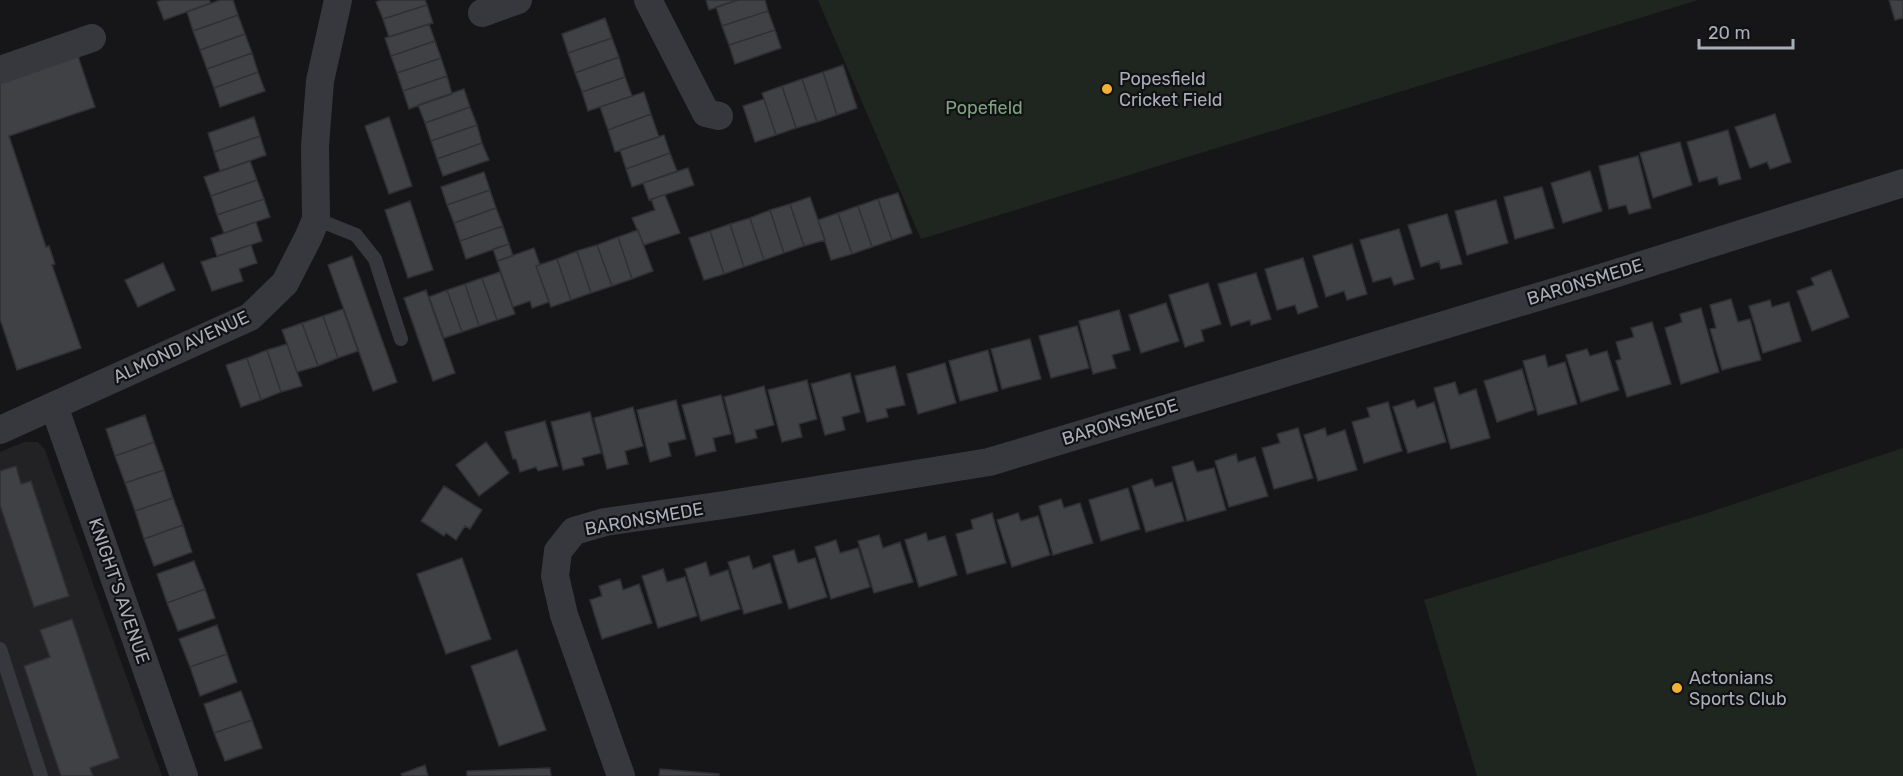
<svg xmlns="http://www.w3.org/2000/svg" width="1903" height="776" font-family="Rubik,sans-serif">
<rect width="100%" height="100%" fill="#161618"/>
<path fill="#222225" d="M 24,442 L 38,442 L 45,450 L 162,776 L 0,776 L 0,452 Z"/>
<path fill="#1e261f" d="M 818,0 L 1698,0 L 921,239 Z
M 1903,448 L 1903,776 L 1477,776 L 1424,600 L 1707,513 Z"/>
<path fill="#404145" stroke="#303034" stroke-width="1.5" d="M 162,0 L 209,0 L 211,3 L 164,20 L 157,2 Z
M 220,0 L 233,0 L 238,15 L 193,31 L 187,12 Z
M 381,0 L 425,0 L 427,5 L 383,19 L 376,2 Z
M 706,0 L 738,0 L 709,10 Z
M 738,0 L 765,0 L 768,11 L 722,26 L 716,7 Z
M 1889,0 L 1903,0 L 1903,18 L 1895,20 Z
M 427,5 L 433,23 L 389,37 L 383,19 Z
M 768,11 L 775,30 L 729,45 L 722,26 Z
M 238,15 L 245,34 L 200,50 L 193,31 Z
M 605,18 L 612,38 L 568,53 L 562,34 Z
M 429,24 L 435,41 L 391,56 L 385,38 Z
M 775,30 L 781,48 L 735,64 L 729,45 Z
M 245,34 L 252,53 L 207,69 L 200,50 Z
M 612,38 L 619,57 L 575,73 L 568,53 Z
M 435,41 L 441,58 L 397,73 L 391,56 Z
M 77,53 L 95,107 L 9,136 L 46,247 L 49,246 L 55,264 L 52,265 L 81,348 L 17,370 L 0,319 L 0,79 Z
M 252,53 L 258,72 L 214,88 L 207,69 Z
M 619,57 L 625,77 L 582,92 L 575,73 Z
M 441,58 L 447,76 L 403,91 L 397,73 Z
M 843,65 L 857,108 L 837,115 L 823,72 Z
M 258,72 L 265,91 L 220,107 L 214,88 Z
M 823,72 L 837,115 L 817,122 L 802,79 Z
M 447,76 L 452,94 L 409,109 L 403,91 Z
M 625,77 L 632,96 L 588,111 L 582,92 Z
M 802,79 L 817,122 L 796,128 L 782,86 Z
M 782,86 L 796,128 L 776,135 L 762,93 Z
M 464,89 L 470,107 L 425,123 L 418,105 Z
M 644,92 L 651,114 L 608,130 L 600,107 Z
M 764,99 L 776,135 L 755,142 L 743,106 Z
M 470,107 L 477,125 L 431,141 L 425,123 Z
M 651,114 L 659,137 L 615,152 L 608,130 Z
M 1775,114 L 1791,162 L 1770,169 L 1767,162 L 1750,168 L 1735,127 Z
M 254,117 L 260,136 L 214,152 L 208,133 Z
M 389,117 L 412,186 L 389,194 L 365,126 Z
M 477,125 L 482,143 L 437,159 L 431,141 Z
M 1728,130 L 1741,179 L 1719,185 L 1717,177 L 1699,182 L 1687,142 Z
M 664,135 L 670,153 L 626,169 L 620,150 Z
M 260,136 L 266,155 L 220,171 L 214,152 Z
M 1680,142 L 1692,185 L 1653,198 L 1640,153 Z
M 482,143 L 489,160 L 443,176 L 437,159 Z
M 670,153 L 677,171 L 632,187 L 626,169 Z
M 1638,156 L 1651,208 L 1629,214 L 1626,205 L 1609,209 L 1599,166 Z
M 250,161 L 257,180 L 211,196 L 204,177 Z
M 688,168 L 694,185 L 649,200 L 643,183 Z
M 1590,171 L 1602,211 L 1563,223 L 1551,183 Z
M 484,172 L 490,190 L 447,205 L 441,187 Z
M 257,180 L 264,199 L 217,215 L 211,196 Z
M 1542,187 L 1554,228 L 1515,239 L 1504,197 Z
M 490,190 L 496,208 L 454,223 L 447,205 Z
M 898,193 L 912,233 L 892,240 L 878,199 Z
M 665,195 L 680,233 L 644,245 L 632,218 L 655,210 L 651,199 Z
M 810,197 L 825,240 L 804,246 L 790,204 Z
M 264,199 L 270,217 L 224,233 L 217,215 Z
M 878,199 L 892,240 L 872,247 L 858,206 Z
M 1496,200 L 1508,243 L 1467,255 L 1455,211 Z
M 410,201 L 433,270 L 408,278 L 385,210 Z
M 790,204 L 804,246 L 784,253 L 770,210 Z
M 858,206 L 872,247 L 852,254 L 838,213 Z
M 496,208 L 503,226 L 460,241 L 454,223 Z
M 770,210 L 784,253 L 764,260 L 750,218 Z
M 838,213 L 852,254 L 831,260 L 818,220 Z
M 1447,214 L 1462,264 L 1441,269 L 1439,261 L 1421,267 L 1408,225 Z
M 750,218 L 764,260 L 744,267 L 730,224 Z
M 256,222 L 262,241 L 217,256 L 211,238 Z
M 730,224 L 744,267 L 724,274 L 710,231 Z
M 503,226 L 509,244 L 466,259 L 460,241 Z
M 1399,229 L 1414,279 L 1394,285 L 1391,277 L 1373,282 L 1360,240 Z
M 638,230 L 653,271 L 632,279 L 618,237 Z
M 710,231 L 724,274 L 704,280 L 689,238 Z
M 618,237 L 632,279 L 612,286 L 597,245 Z
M 509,244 L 513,256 L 497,261 L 493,249 Z
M 1352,244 L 1367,294 L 1347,300 L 1344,291 L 1326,297 L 1313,256 Z
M 251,245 L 257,263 L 239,269 L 243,281 L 212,291 L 201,262 Z
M 597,245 L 612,286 L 591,293 L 577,251 Z
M 534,248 L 540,265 L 536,266 L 549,302 L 532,308 L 530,301 L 513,307 L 497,261 Z
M 577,251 L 591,293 L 571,300 L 557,259 Z
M 352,256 L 397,382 L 373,391 L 328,265 Z
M 1303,258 L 1318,307 L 1298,314 L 1295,305 L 1277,310 L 1265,269 Z
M 557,259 L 571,300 L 551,307 L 536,266 Z
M 163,263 L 175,290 L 138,307 L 125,280 Z
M 1831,270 L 1849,317 L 1812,331 L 1797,291 L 1814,285 L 1811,278 Z
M 500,272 L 515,314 L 497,320 L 482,278 Z
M 1256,273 L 1271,319 L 1251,325 L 1250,320 L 1231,326 L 1218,284 Z
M 482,278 L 497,320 L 479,326 L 465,284 Z
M 1208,283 L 1221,324 L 1201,330 L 1204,341 L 1185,347 L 1169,295 Z
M 465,284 L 479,326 L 462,332 L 447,290 Z
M 426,290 L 455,373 L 433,381 L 404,298 Z
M 447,290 L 462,332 L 444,338 L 429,297 Z
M 1731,299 L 1738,322 L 1750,319 L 1761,360 L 1722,370 L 1710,329 L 1716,328 L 1710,305 Z
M 1770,300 L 1772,307 L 1789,302 L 1801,341 L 1763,353 L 1749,306 Z
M 1166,303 L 1179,341 L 1141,353 L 1129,315 Z
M 1701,308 L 1719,372 L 1681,384 L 1665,328 L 1682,322 L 1680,314 Z
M 343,309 L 358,351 L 338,358 L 323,316 Z
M 1119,310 L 1130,350 L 1112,355 L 1116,368 L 1093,374 L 1079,321 Z
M 323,316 L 338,358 L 318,366 L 302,323 Z
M 1652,322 L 1671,384 L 1627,397 L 1616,361 L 1621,359 L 1616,342 L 1634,337 L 1631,328 Z
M 302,323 L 318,366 L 297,372 L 282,330 Z
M 1077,326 L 1089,368 L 1051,378 L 1039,336 Z
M 1030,339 L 1041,379 L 1002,389 L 991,349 Z
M 287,344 L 302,386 L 281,392 L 267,350 Z
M 1587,349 L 1590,356 L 1607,351 L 1619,390 L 1581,402 L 1566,355 Z
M 267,350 L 281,392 L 261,400 L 247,358 Z
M 988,350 L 998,391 L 960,401 L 949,361 Z
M 1545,355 L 1548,367 L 1565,362 L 1577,404 L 1538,415 L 1523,361 Z
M 247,358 L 261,400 L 241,407 L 226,365 Z
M 945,363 L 956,403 L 918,414 L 907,374 Z
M 895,366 L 905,405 L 886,409 L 888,417 L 867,422 L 855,376 Z
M 1522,369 L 1534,410 L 1497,422 L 1484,381 Z
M 850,373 L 860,412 L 842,417 L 845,430 L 825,435 L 811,384 Z
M 807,380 L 817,419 L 799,424 L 802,437 L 782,442 L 768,390 Z
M 1455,382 L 1459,395 L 1476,389 L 1490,438 L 1451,449 L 1434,388 Z
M 764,386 L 774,425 L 755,430 L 757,438 L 736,443 L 724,397 Z
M 721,395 L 731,434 L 713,438 L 716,451 L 696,456 L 682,405 Z
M 676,400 L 686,439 L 668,443 L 671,456 L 650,462 L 637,410 Z
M 1414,400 L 1417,408 L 1434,402 L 1446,442 L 1408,453 L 1393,407 Z
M 1388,402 L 1402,451 L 1364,463 L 1352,422 L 1370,417 L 1367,408 Z
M 633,407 L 643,446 L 625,451 L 628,464 L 607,469 L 594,418 Z
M 590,412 L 601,453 L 582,458 L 584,465 L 563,470 L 551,422 Z
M 145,415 L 154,442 L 115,456 L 106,429 Z
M 545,421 L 558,466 L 538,471 L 536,467 L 520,472 L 516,459 L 513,459 L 505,432 Z
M 1298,428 L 1313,478 L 1274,489 L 1262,448 L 1280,443 L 1277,434 Z
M 1325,428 L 1327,436 L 1345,430 L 1357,470 L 1318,481 L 1304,435 Z
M 154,442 L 164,470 L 125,483 L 115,456 Z
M 486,442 L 509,473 L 479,496 L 456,465 Z
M 1236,454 L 1238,462 L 1255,457 L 1268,496 L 1229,507 L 1215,461 Z
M 1193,461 L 1197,472 L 1214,468 L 1226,510 L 1187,521 L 1172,467 Z
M 16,466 L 21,484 L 31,481 L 69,596 L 34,607 L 0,505 L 0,471 Z
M 164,470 L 173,498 L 135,511 L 125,483 Z
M 1152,479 L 1155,487 L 1172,482 L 1184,521 L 1146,532 L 1132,486 Z
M 444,486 L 482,510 L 470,529 L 465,526 L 456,540 L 446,533 L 444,536 L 421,521 Z
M 1128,488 L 1140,529 L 1101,541 L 1089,500 Z
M 173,498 L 183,525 L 144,539 L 135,511 Z
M 1061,499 L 1064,508 L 1080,503 L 1093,543 L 1053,555 L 1039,506 Z
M 992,513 L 1006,563 L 967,574 L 956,534 L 973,529 L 971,520 Z
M 1018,513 L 1021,521 L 1038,516 L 1050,555 L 1012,567 L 997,520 Z
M 183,525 L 192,552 L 154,566 L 144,539 Z
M 926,533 L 928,541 L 945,536 L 957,575 L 919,587 L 905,540 Z
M 879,535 L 883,548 L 900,542 L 913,582 L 874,593 L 858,541 Z
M 836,540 L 840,553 L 858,548 L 870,587 L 831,599 L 815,547 Z
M 794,550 L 798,563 L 815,558 L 827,597 L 789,609 L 773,556 Z
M 749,556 L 753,569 L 770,563 L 782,603 L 744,614 L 728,562 Z
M 462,558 L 491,639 L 446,654 L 417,574 Z
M 194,561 L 205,589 L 167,603 L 157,574 Z
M 706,562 L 710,576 L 728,570 L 740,609 L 701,621 L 685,569 Z
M 663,569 L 667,582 L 685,577 L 697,616 L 658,628 L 642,576 Z
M 620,579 L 623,590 L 639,584 L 652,623 L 602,639 L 590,600 L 602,596 L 599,586 Z
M 205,589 L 215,618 L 178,631 L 167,603 Z
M 72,619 L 119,758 L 90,768 L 93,776 L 61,776 L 24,666 L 50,657 L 40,630 Z
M 217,625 L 227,654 L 190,667 L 179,639 Z
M 517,650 L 546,730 L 499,746 L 471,666 Z
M 227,654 L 237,682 L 200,696 L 190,667 Z
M 241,691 L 252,720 L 214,733 L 204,704 Z
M 252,720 L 262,748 L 225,761 L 214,733 Z
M 425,765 L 428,776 L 402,776 L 401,774 Z
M 550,768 L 551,776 L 467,776 L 467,771 Z
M 660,769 L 719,774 L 719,776 L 659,776 Z"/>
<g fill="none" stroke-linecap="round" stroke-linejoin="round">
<path stroke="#37383d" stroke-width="14" d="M 316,219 L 356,235 L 375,259 L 401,339
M 0,649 L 41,776"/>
<path stroke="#37383d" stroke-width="28" d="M 648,0 L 706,113 L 719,116
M 482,13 L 518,0
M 0,70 L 92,38
M 54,406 L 184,776
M 0,430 L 250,317 L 285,283 L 309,236 L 316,219 L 315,146 L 320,81 L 338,0
M 621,776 L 564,615 L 555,576 L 558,551 L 574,531 L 605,522 L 724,505 L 989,462 L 1604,277 L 1903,183"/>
</g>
<g fill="#f2b134" stroke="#111113" stroke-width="2">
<circle cx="1107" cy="89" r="6"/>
<circle cx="1677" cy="688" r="6"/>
</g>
<g text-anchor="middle" stroke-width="4.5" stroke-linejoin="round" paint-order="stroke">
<g font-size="18" fill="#a8adb8" stroke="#111113" text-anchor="start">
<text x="1119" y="85">Popesfield<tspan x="1119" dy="21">Cricket Field</tspan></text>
<text x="1689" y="684">Actonians<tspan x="1689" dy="21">Sports Club</tspan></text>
</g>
<g font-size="18" fill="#7fa381" stroke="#111113">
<text x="984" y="114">Popefield</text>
</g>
<g font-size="18" fill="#a8adb8" stroke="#111113">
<text transform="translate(1585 282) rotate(-17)" y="6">BARONSMEDE</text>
<text transform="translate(181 347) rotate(-25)" y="6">ALMOND AVENUE</text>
<text transform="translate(1120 422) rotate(-17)" y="6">BARONSMEDE</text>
<text transform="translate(644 519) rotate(-10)" y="6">BARONSMEDE</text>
<text transform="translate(119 591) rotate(71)" y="6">KNIGHT'S AVENUE</text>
</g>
</g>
<path d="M1699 39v9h94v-9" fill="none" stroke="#a8adb8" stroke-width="3"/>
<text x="1708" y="39" font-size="18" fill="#a8adb8" stroke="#111113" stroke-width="4.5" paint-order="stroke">20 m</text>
</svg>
